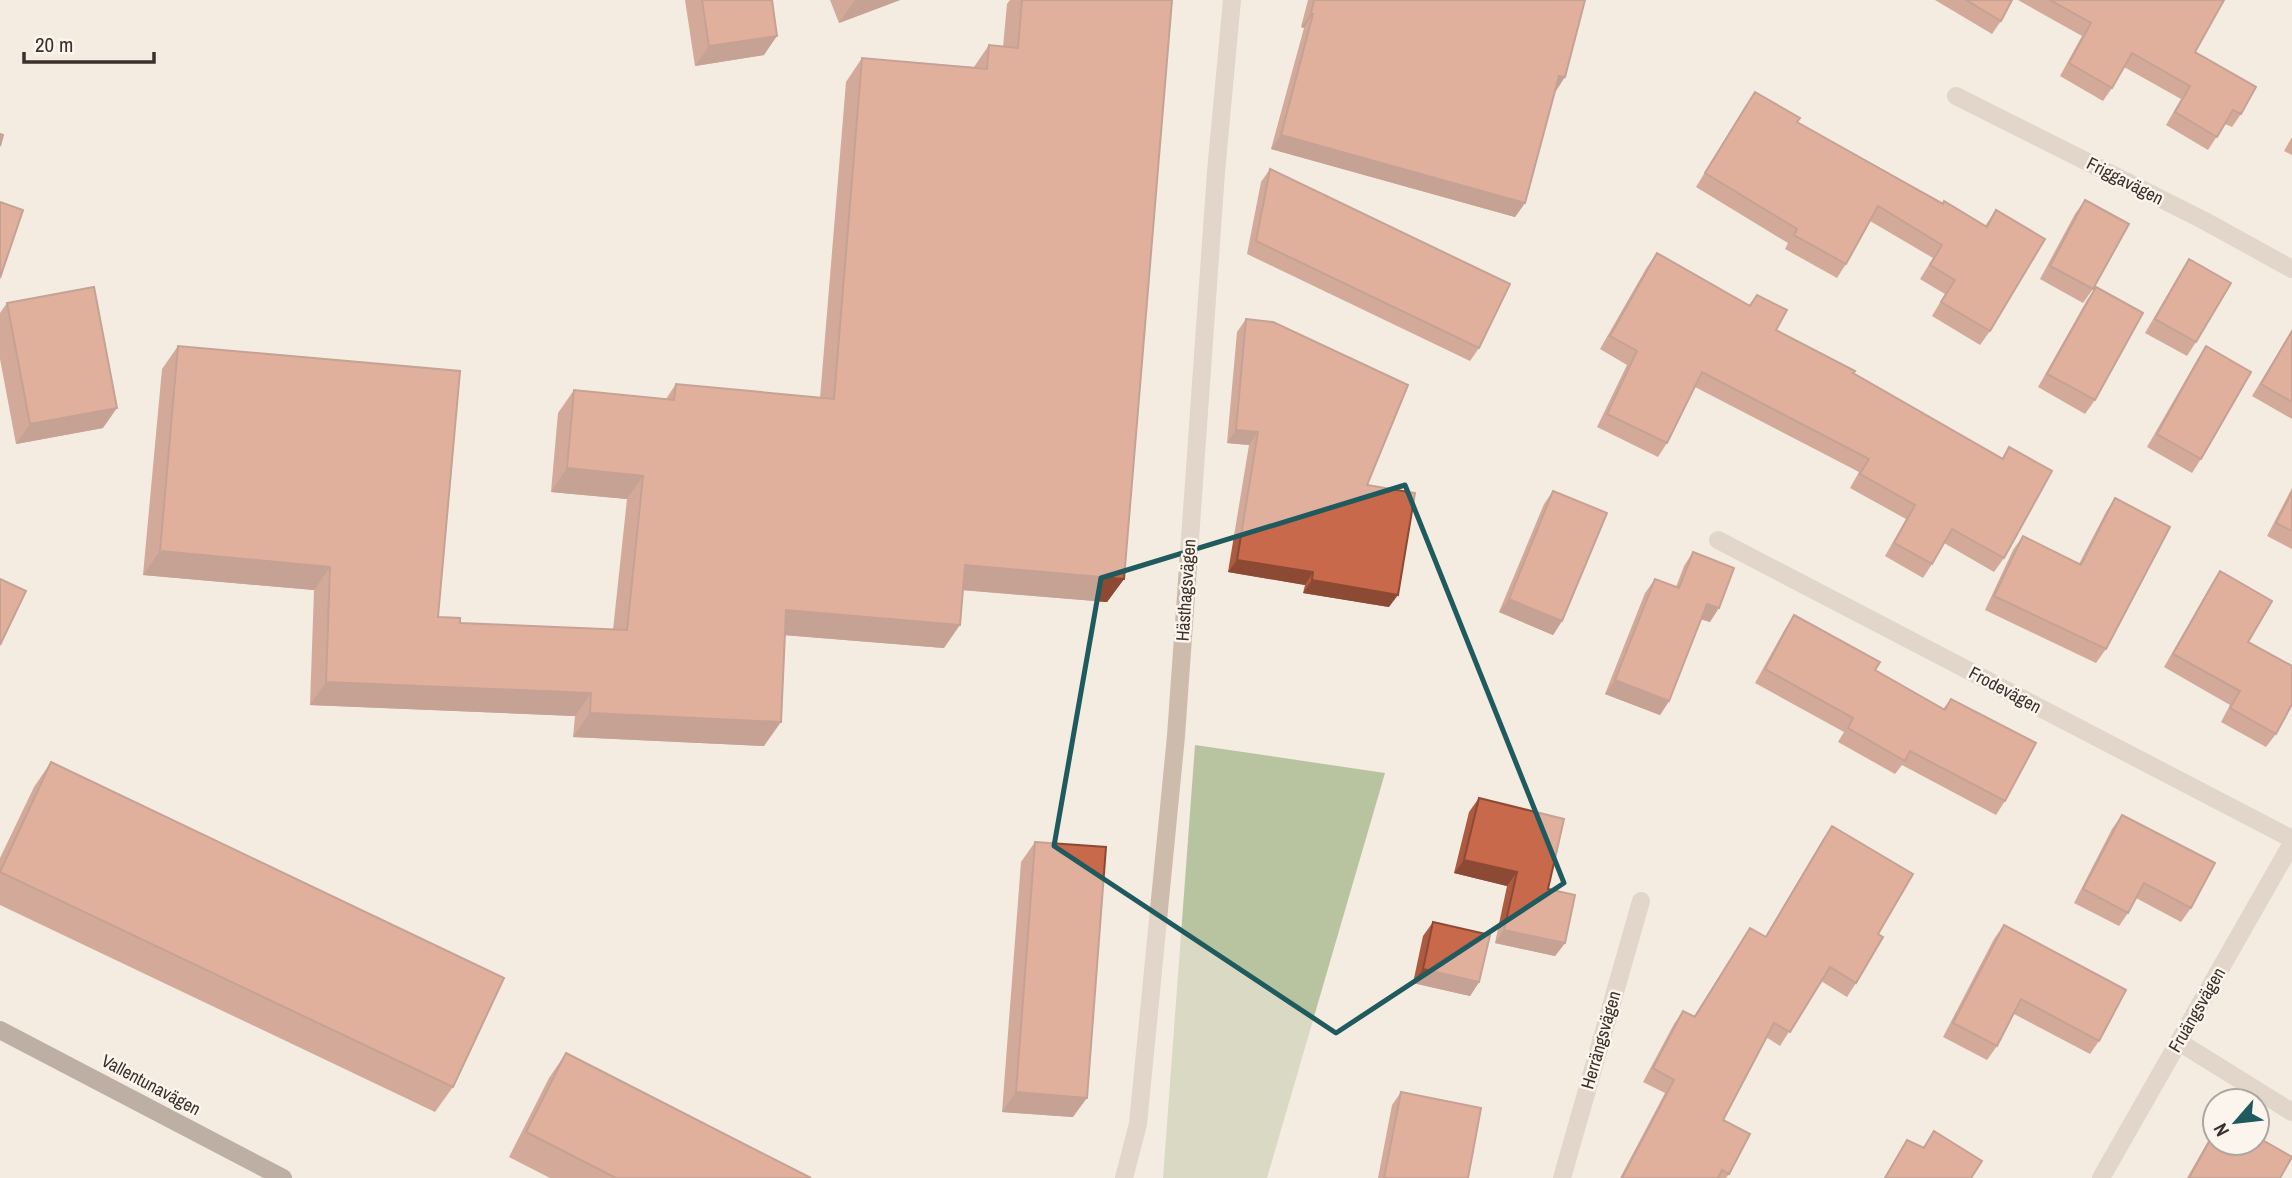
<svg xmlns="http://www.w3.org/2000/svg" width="2292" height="1178" font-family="'Archivo Narrow',sans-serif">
<rect width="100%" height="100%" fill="#f4ebe1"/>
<path fill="#b8c4a0" d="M 1195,745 L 1385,773 L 1267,1178 L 1163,1178 Z"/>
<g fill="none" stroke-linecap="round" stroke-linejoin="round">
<path stroke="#cdbbac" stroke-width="18" d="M 1956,96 L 2203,220 L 2292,269
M 1718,540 L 2292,839
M 2179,1042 L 2292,1112
M 1124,1178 L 1138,1124 L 1176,736 L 1216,172 L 1232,0
M 1562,1178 L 1641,901
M 2101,1178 L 2292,843"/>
<path stroke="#7d675c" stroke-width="18" d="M 0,1030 L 283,1178"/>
</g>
<path fill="#ac5a40" d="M 685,0 L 772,0 L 764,55 L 695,66 Z
M 830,0 L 900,0 L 839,23 Z
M 1010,0 L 1172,0 L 1124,579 L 1107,602 L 963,590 L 944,648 L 785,635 L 764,746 L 573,737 L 575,716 L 310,705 L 314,590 L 143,575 L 162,369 L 178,346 L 438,617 L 460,623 L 613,630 L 627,499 L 551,492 L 558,413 L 574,390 L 666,399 L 676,384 L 820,398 L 846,82 L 862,58 L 974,67 L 989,45 L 1003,47 L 1007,4 Z
M 1308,0 L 1585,0 L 1555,91 L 1525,203 L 1515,217 L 1271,149 L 1304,28 L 1301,27 Z
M 1935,0 L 2012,0 L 2001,21 L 1992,34 Z
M 2018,0 L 2224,0 L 2195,52 L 2241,114 L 2232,127 L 2225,124 L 2208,150 L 2166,125 L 2181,99 L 2124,67 L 2112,88 L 2103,101 L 2060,76 L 2082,36 Z
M 1755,92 L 1797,122 L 1985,226 L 1996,210 L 1990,331 L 1980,345 L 1932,316 L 1945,294 L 1920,279 L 1933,258 L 1870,221 L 1846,264 L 1837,278 L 1785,249 L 1788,243 L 1696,187 L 1746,105 Z
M 2292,137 L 2292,155 L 2284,151 Z
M 1270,169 L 1479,348 L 1470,361 L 1247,254 L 1261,182 Z
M 2085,200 L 2093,289 L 2083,303 L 2040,279 L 2075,214 Z
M 1657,253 L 1749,305 L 1757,295 L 1776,330 L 2002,458 L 2009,447 L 2004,558 L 1994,572 L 1944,543 L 1932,564 L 1923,578 L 1885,556 L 1906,519 L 1850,488 L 1859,472 L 1695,387 L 1667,443 L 1658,457 L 1597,427 L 1627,365 L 1600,349 L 1647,267 Z
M 2189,259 L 2196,342 L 2187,356 L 2145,333 L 2180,273 Z
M 2096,287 L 2095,400 L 2085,414 L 2038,387 L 2087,300 Z
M 7,303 L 103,428 L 16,444 L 0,359 L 0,313 Z
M 1246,319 L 1367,485 L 1389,607 L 1303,593 L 1305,585 L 1228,572 L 1249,445 L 1227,443 L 1237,332 Z
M 2292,330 L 2292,419 L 2252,396 Z
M 2206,346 L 2201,459 L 2192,473 L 2147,447 L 2197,360 Z
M 2292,488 L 2292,549 L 2267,536 Z
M 1553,491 L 1562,621 L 1553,635 L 1499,612 L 1544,504 Z
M 2115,498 L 2106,649 L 2096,663 L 1985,610 L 2013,550 L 2023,536 L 2079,564 L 2106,512 Z
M 1693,552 L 1710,622 L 1701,619 L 1669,701 L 1660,715 L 1605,694 L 1645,593 L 1655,579 L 1676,587 L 1684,566 Z
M 2220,571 L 2248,642 L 2276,734 L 2266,747 L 2221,722 L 2230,705 L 2164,667 L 2211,585 Z
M 1794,615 L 1875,670 L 1943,709 L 1951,699 L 2005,801 L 1996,815 L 1902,765 L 1895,774 L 1838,742 L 1844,732 L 1755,683 L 1785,629 Z
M 51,762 L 453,1087 L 435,1112 L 0,905 L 0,858 L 34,787 Z
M 1479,798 L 1548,889 L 1565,943 L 1555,956 L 1495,943 L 1507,886 L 1454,873 L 1469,812 Z
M 2122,815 L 2191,908 L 2181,922 L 2136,898 L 2128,913 L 2119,926 L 2074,903 L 2112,829 Z
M 1832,826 L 1878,934 L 1856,983 L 1847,997 L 1821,981 L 1780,1046 L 1766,1037 L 1723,1120 L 1729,1174 L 1726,1178 L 1620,1178 L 1665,1093 L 1643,1082 L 1674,1024 L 1683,1011 L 1694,1016 L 1750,928 L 1765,937 L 1823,839 Z
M 1035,842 L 1073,1117 L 1002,1112 L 1021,862 Z
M 1433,922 L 1479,982 L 1470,996 L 1413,983 L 1423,936 Z
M 2004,925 L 2099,1041 L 2090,1054 L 2014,1014 L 1997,1046 L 1987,1060 L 1943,1037 L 1994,939 Z
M 566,1053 L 811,1178 L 550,1178 L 509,1157 L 549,1078 Z
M 1401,1092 L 1468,1178 L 1378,1178 L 1392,1105 Z
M 2215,1129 L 2215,1143 L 2280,1178 L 2187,1178 Z
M 1934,1131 L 1971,1178 L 1884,1178 L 1907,1140 L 1923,1147 Z"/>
<path fill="#8c4a34" d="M 855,0 L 900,0 L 839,23 Z
M 1311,13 L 1313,14 L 1304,28 L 1301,27 Z
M 777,36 L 764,55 L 695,66 L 709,46 Z
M 1559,76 L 1565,77 L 1556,91 L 1549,90 Z
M 1281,135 L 1525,203 L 1515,217 L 1271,149 Z
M 117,408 L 103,428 L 16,444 L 30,424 Z
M 1236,430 L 1258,432 L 1249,445 L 1227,443 Z
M 567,468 L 643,476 L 627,499 L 551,492 Z
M 160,551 L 330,567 L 314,590 L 143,575 Z
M 1237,560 L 1313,572 L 1305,585 L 1228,572 Z
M 965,565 L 1124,579 L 1107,602 L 949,589 Z
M 1312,580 L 1398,595 L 1389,607 L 1303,593 Z
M 1509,599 L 1562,621 L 1553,635 L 1499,612 Z
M 1707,604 L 1719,608 L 1710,622 L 1697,618 Z
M 786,610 L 960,625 L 944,648 L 770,634 Z
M 1615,680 L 1669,701 L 1660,715 L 1605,694 Z
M 326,682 L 591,693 L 575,716 L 310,705 Z
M 590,713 L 781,722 L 764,746 L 573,737 Z
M 1464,860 L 1517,872 L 1507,886 L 1454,873 Z
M 1504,930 L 1565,943 L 1555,956 L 1495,943 Z
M 1423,969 L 1479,982 L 1470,996 L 1413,983 Z
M 1016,1092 L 1087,1098 L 1073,1117 L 1002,1112 Z"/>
<path fill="#c8694b" stroke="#8c4a34" stroke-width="2" d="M 702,0 L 772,0 L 777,36 L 709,46 Z
M 1022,0 L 1172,0 L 1124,579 L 965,565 L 960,625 L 786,610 L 781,722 L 590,713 L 591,693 L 326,682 L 330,567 L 160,551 L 178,346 L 460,371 L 438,617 L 460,618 L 460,623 L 627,630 L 643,476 L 567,468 L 574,390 L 674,400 L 676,384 L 834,399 L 862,58 L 987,69 L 989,45 L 1018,48 Z
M 1314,0 L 1585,0 L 1565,77 L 1559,76 L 1525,203 L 1281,135 L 1313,14 L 1311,13 Z
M 1966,0 L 2012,0 L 2001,21 Z
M 2050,0 L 2224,0 L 2195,52 L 2256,87 L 2241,114 L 2233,110 L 2217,137 L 2175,112 L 2190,86 L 2132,53 L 2112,88 L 2069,63 L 2091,23 Z
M 1755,92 L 1800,118 L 1797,122 L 1943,204 L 1944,201 L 1987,227 L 1996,210 L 2045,239 L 1990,331 L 1941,302 L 1955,280 L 1930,265 L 1942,245 L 1878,206 L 1846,264 L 1794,235 L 1797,229 L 1705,173 Z
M 0,134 L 3,135 L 0,146 Z
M 1270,169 L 1510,284 L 1479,348 L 1256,241 Z
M 2085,200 L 2129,224 L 2093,289 L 2050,266 Z
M 0,202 L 23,210 L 0,278 Z
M 1657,253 L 1750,306 L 1757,295 L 1787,310 L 1776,330 L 1855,371 L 1853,373 L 2003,459 L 2009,447 L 2052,471 L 2004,558 L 1952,529 L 1932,564 L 1894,543 L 1915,505 L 1860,474 L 1869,459 L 1702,372 L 1667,443 L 1607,414 L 1637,351 L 1610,336 Z
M 2189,259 L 2231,283 L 2196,342 L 2155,319 Z
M 94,287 L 117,408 L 30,424 L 7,303 Z
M 2096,287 L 2143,313 L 2095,400 L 2047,374 Z
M 1246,319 L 1273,322 L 1408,385 L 1367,485 L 1415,493 L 1398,595 L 1312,580 L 1313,572 L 1237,560 L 1258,432 L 1236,430 Z
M 2292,331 L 2292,402 L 2261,384 Z
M 2206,346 L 2251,372 L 2201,459 L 2157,434 Z
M 1553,491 L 1607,513 L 1562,621 L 1509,599 Z
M 2292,492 L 2292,531 L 2276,523 Z
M 2115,498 L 2170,527 L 2106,649 L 1994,596 L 2023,536 L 2081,565 Z
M 1693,552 L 1734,568 L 1719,608 L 1707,604 L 1669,701 L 1615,680 L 1655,579 L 1679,588 Z
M 2220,571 L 2272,601 L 2248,642 L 2292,666 L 2292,704 L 2276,734 L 2230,708 L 2240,691 L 2173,654 Z
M 0,579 L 26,591 L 0,645 Z
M 1794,615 L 1880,662 L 1875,670 L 1945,710 L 1951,699 L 2036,743 L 2005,801 L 1910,751 L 1905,761 L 1848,728 L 1853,718 L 1765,669 Z
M 51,762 L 504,978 L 453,1087 L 0,872 Z
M 1479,798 L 1564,819 L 1548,889 L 1575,895 L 1565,943 L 1504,930 L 1517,872 L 1464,860 Z
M 2122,815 L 2215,863 L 2191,908 L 2144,883 L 2128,913 L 2083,889 Z
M 1832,826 L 1913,874 L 1878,934 L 1883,937 L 1856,983 L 1830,967 L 1790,1032 L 1774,1023 L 1723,1120 L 1750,1134 L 1729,1174 L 1722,1170 L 1718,1178 L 1622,1178 L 1674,1080 L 1653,1068 L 1683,1011 L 1695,1017 L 1750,928 L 1766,937 Z
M 1035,842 L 1106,847 L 1087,1098 L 1016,1092 Z
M 1433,922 L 1490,935 L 1479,982 L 1423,969 Z
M 2004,925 L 2126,990 L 2099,1041 L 2021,999 L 1997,1046 L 1953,1023 Z
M 566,1053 L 811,1178 L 616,1178 L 526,1132 Z
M 1401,1092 L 1481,1108 L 1468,1178 L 1384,1178 Z
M 1934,1131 L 1982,1161 L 1971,1178 L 1885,1178 L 1907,1140 L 1924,1148 Z
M 2215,1131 L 2215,1143 L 2257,1143 L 2257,1137 L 2292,1157 L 2280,1178 L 2189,1178 Z"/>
<path d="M0 0H2292V1178H0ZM 1405,485 L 1564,883 L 1336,1033 L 1054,846 L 1101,578 Z" fill="#f4ebe1" fill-opacity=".55" fill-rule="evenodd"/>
<path fill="none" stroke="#1f5a5e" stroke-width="5" stroke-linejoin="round" d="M 1405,485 L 1564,883 L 1336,1033 L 1054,846 L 1101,578 Z"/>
<g text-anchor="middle" stroke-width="5" stroke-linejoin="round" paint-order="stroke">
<g font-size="18" fill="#3b302b" stroke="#fbf5ee">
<text transform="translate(2125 181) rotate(27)" y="6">Friggavägen</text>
<text transform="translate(1186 590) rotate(-86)" y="6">Hästhagsvägen</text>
<text transform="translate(2005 690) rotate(28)" y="6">Frodevägen</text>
<text transform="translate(2197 1010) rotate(-60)" y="6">Fruängsvägen</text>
<text transform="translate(1601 1040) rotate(-74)" y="6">Herrängsvägen</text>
<text transform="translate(151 1085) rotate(28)" y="6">Vallentunavägen</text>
</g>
</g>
<g transform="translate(2236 1122) rotate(242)"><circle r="33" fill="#fbf5ee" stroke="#aea6a0" stroke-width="2"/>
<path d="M0-5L12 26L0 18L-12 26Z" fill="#1f5a5e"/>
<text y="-10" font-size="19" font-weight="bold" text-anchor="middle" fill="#3b302b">N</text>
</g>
<path d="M24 52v10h130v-10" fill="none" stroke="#3b302b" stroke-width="3.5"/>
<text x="35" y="52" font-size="21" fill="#3b302b" stroke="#fbf5ee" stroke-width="5" paint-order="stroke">20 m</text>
</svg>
